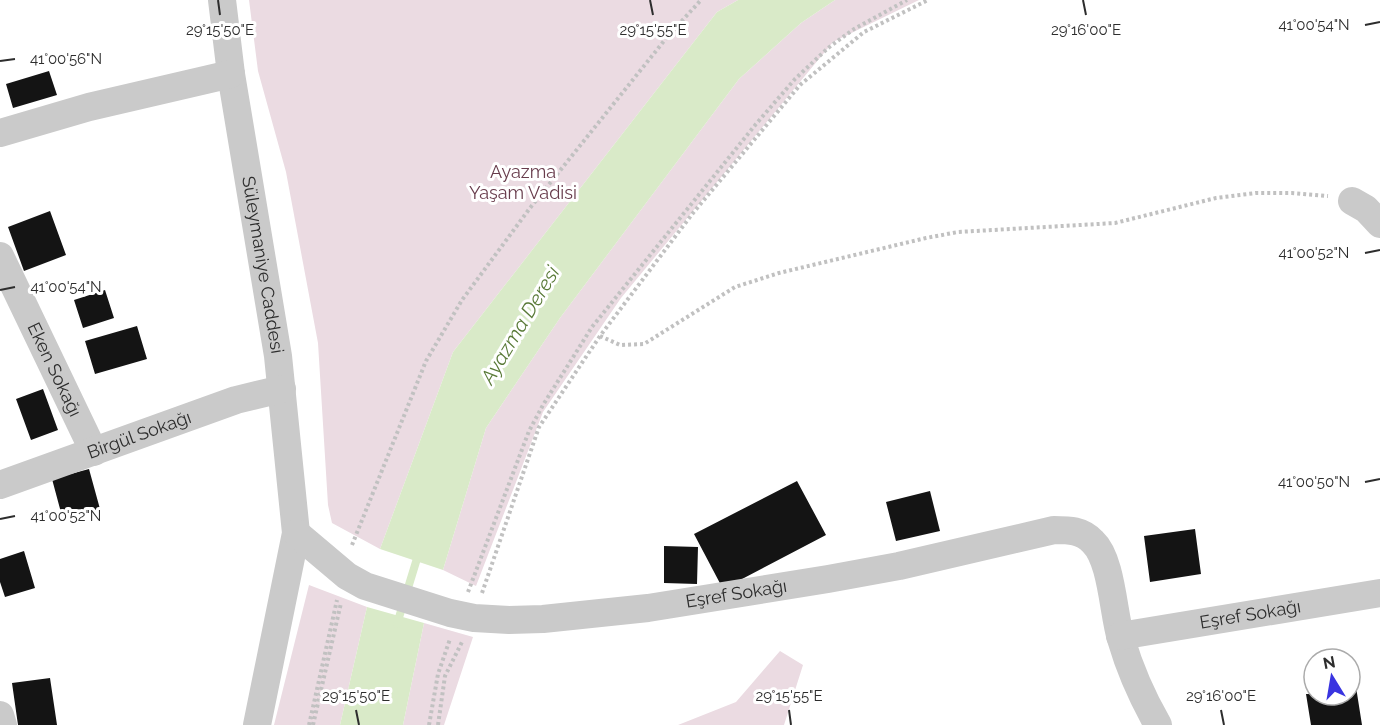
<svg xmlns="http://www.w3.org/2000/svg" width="1380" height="725" font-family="Raleway,sans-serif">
<rect width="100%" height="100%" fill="#fff"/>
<path fill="#ebdbe2" d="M 249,0 L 738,0 L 717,12 L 453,352 L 380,549 L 332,523 L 328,505 L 318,343 L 286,172 L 258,71 Z
M 835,0 L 919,0 L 833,42 L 621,298 L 543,412 L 476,586 L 443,570 L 486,428 L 560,318 L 739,79 L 801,23 Z
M 309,585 L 367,607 L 340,725 L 274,725 Z
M 424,623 L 473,637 L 444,725 L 403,725 Z
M 780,651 L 803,665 L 784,725 L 678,725 L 736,702 Z"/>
<path fill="#d9eac8" d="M 738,0 L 835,0 L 801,23 L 739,79 L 560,318 L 486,428 L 443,570 L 380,549 L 453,352 L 717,12 Z
M 367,607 L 424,623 L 403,725 L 340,725 Z"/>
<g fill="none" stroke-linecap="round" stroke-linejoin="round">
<path stroke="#d9eac8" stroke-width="8" d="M 397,624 L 419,552"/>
</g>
<path fill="#141414" d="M 49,71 L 57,95 L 13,108 L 6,84 Z
M 50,211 L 66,255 L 24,271 L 8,227 Z
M 105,290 L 114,318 L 83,328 L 74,300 Z
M 137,326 L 147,359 L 95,374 L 85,341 Z
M 43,389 L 58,430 L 31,440 L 16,399 Z
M 89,469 L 100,509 L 63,520 L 52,479 Z
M 797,481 L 826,535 L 723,589 L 694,534 Z
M 930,491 L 940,531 L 896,541 L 886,502 Z
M 1195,529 L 1201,574 L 1150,582 L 1144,536 Z
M 664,546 L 698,547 L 697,584 L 664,583 Z
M 24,551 L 35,588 L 5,597 L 0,582 L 0,559 Z
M 50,678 L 57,725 L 18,725 L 12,683 Z
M 1356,687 L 1362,725 L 1311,725 L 1306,694 L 1350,695 L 1350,688 Z"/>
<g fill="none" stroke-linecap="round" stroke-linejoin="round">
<path stroke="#c1c1c1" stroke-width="4" stroke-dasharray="3 3" stroke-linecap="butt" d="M 600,336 L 620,345 L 644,344 L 735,287 L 779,273 L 926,238 L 958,232 L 1115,223 L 1216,198 L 1256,193 L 1292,193 L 1328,196
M 352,545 L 426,361 L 462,300 L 530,208 L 668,36 L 701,0
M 468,592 L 529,431 L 543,405 L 592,327 L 756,124 L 795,79 L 828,48 L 854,29 L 907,0
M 482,593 L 539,427 L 600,336 L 693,213 L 800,85 L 864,32 L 928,0
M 309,725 L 337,600
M 313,725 L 341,603
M 429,725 L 438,674 L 450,639
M 438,725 L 445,676 L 462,642"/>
<g stroke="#cacaca" stroke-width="28">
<path id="s1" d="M 222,0 L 231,74 L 278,356 L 296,533 L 257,725"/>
<path d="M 0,133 L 89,107 L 231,74"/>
<path d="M 1352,201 L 1366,209 L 1380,224"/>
<path id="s2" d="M 0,256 L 94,452"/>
<path id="s3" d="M 0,485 L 236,400 L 282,389"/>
<path id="s4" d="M 296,533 L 347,576 L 365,586 L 450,613 L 474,618 L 509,620 L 543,619 L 648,608 L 828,579 L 899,566 L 1054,530 C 1069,530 1082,530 1093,542 C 1112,560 1113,613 1121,639 C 1130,670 1142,697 1158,725"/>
<path id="s5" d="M 1120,636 L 1380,593"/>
<path d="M 0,715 L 3,725"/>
</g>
</g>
<path fill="none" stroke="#2d2d2d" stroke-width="2" d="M 218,0 L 220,15M 650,0 L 653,15M 1083,0 L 1086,15M 1365,25 L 1380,22M 0,61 L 15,59M 1365,253 L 1380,250M 0,290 L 15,287M 1365,482 L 1380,479M 0,519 L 15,516M 356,710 L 359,725M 789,710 L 791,725M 1221,710 L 1224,725"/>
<g text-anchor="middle" stroke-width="6" stroke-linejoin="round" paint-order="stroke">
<g font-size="18" fill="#683c4c" stroke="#fff">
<text x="523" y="178">Ayazma<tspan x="523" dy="21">Yaşam Vadisi</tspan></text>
</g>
<g font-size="18" fill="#2d2d2d" stroke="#fff">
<text dy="6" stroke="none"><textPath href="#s1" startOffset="268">Süleymaniye Caddesi</textPath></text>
<text dy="6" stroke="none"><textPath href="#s2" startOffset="126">Eken Sokağı</textPath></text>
<text dy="6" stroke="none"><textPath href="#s3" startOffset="148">Birgül Sokağı</textPath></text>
<text dy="6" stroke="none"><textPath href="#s4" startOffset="465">Eşref Sokağı</textPath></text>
<text dy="6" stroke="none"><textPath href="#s5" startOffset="132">Eşref Sokağı</textPath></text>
</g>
<g font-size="20" font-style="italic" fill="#597a37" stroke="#fff">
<text transform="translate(520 325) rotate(-59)" y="7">Ayazma Deresi</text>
</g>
</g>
<g font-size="15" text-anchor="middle" fill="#2d2d2d" stroke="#fff" stroke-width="6" stroke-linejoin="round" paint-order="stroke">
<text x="1314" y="30">41°00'54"N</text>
<text x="220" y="35">29°15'50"E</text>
<text x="653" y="35">29°15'55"E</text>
<text x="1086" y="35">29°16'00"E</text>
<text x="66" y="64">41°00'56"N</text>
<text x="1314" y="258">41°00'52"N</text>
<text x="66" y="292">41°00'54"N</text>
<text x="1314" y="487">41°00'50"N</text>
<text x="66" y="521">41°00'52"N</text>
<text x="356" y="701">29°15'50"E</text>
<text x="789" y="701">29°15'55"E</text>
<text x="1221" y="701">29°16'00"E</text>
</g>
<g transform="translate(1332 677) rotate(349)"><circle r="28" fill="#ffffff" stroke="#ababab" stroke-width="1.5"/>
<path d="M0-4.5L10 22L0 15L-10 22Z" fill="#3934e0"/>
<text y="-9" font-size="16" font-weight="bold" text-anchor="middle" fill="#2d2d2d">N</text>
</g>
</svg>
